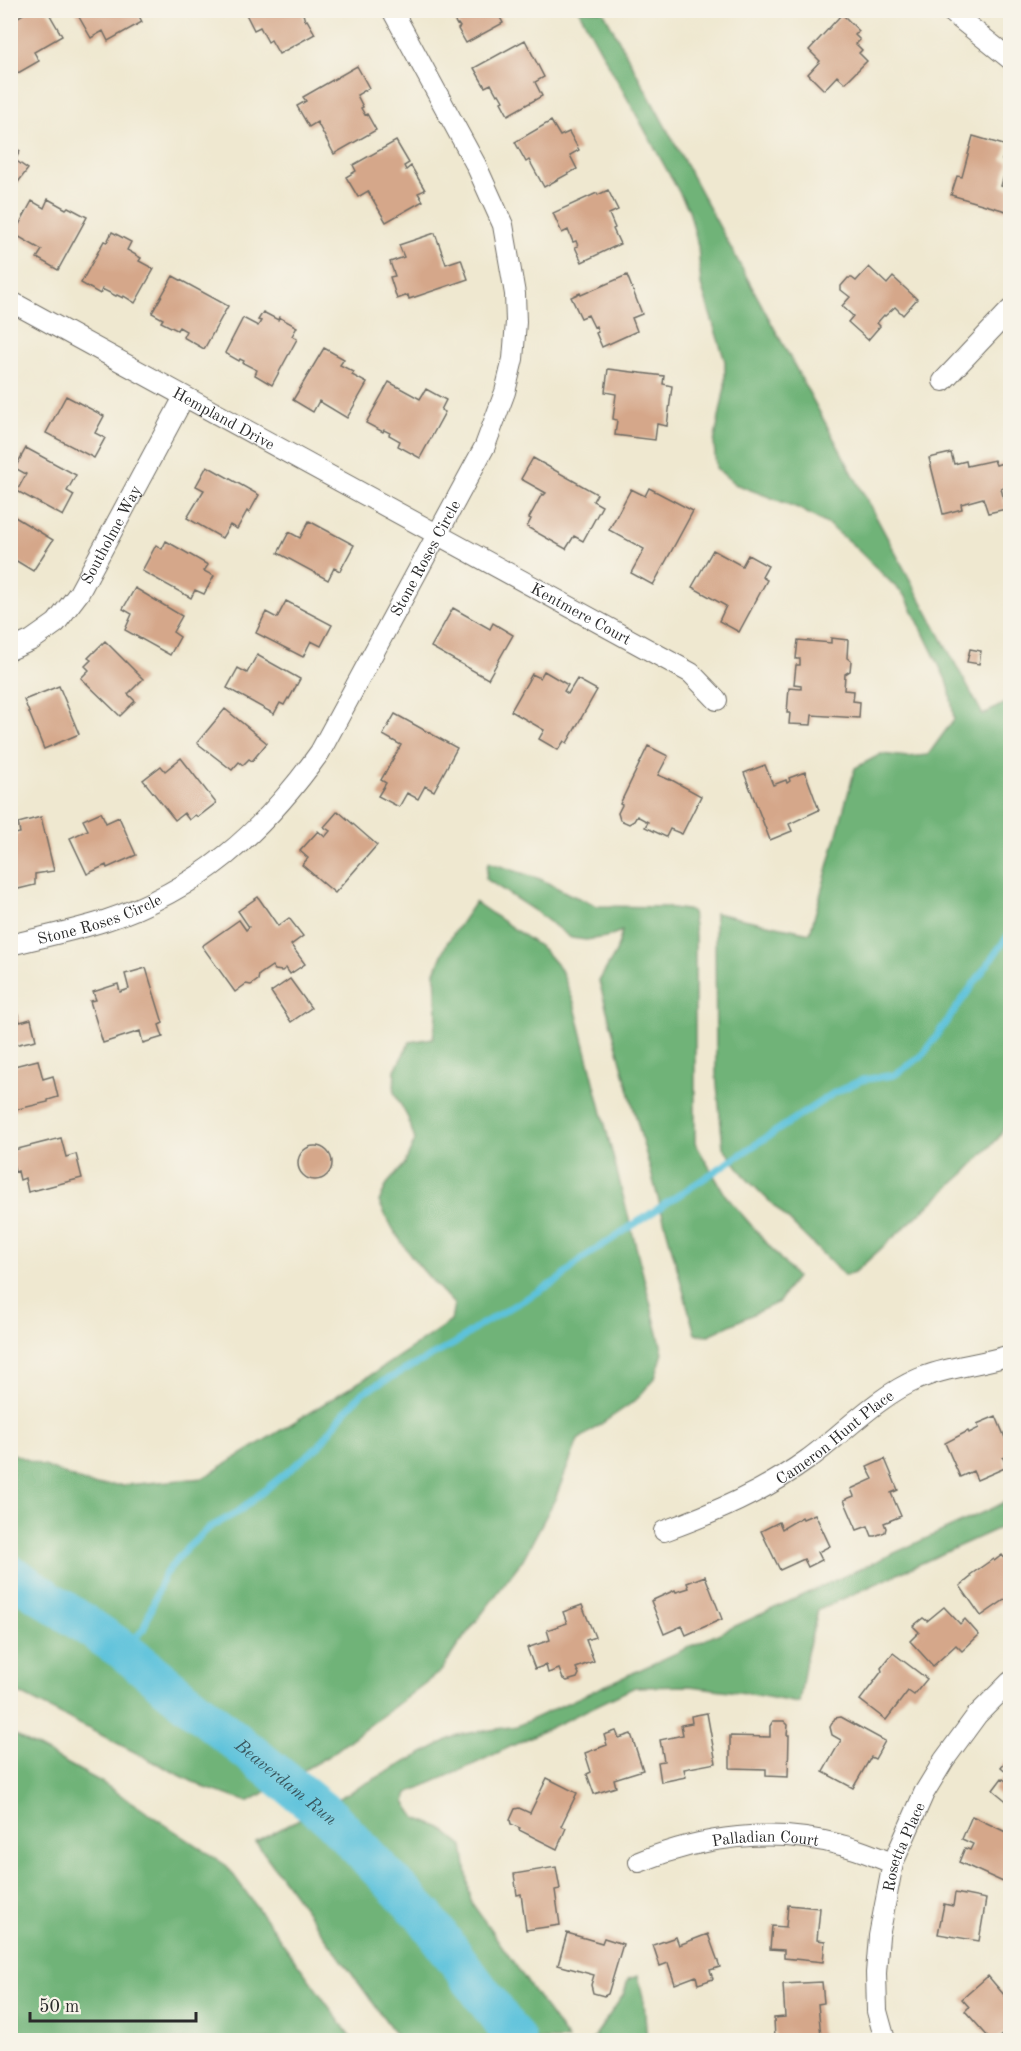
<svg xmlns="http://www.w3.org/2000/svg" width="1021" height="2051" font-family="'Old Standard TT',serif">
<rect width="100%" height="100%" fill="#f7f3e8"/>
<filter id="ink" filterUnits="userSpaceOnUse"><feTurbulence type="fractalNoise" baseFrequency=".0167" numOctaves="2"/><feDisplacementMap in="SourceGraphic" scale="12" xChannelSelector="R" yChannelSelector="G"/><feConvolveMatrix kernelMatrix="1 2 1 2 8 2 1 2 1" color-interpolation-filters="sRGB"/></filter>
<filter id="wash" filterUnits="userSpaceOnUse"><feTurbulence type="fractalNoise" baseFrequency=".008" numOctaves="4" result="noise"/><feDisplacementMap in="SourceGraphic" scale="24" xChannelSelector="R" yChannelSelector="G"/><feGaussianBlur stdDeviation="1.35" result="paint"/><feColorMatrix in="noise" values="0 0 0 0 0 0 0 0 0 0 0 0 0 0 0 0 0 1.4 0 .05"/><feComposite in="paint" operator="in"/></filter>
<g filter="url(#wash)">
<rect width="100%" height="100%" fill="#efe8d0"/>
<path fill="#70b378" stroke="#4e6f52" stroke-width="1.5" d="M 579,11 L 603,11 L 983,715 L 1010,700 L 1010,1115 L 1000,1136 L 967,1171 L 856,1271 L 845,1276 L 747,1179 L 723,1147 L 716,1074 L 715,913 L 810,933 L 855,768 L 881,754 L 908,757 L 928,755 L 954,719 L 949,686 L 906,597 L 853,545 L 829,525 L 798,508 L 735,484 L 716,468 L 714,443 L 725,387 L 725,361 L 701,285 L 698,246 L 689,210 Z
M 488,862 L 540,879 L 569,894 L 597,906 L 666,907 L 692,911 L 695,935 L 695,1143 L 726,1196 L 796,1277 L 779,1302 L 709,1335 L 695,1334 L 599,981 L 616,952 L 622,931 L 606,937 L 586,940 L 571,938 L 535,911 L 486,879 Z
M 475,902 L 543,949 L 561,970 L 574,1003 L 663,1353 L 655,1378 L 636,1400 L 578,1440 L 555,1499 L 523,1559 L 456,1648 L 441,1671 L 330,1755 L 248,1802 L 203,1787 L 11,1689 L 11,1453 L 92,1485 L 126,1485 L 203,1478 L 374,1373 L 451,1321 L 454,1304 C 423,1272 398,1244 379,1202 L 387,1184 L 404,1165 L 415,1140 L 408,1118 L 394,1092 L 395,1070 L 410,1042 L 433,1038 L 437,1015 L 435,972 L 447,943 Z
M 1010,1500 L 1010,1523 L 818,1610 L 807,1653 L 799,1703 L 746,1693 L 690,1686 L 635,1687 L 472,1765 L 408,1793 L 405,1802 L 416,1818 L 441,1828 L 463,1846 L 471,1902 L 568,2040 L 400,2040 L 256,1842 L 457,1735 L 517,1726 Z
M 11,1733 L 101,1782 L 227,1866 L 353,2040 L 11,2040 Z
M 638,1976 L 644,2001 L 647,2040 L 592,2040 L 624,1994 L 628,1979 Z"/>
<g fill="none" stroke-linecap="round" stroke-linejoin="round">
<path stroke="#5dc2db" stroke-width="7" d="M 123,1650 L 143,1630 L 164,1575 L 185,1550 L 209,1528 L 238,1512 L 319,1446 L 341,1416 L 363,1392 L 454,1344 L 482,1324 L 560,1279 L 583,1258 L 834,1093 L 862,1080 L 894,1075 L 922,1056 L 1010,933"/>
<path stroke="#5dc2db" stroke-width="40" id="s1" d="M 10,1574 L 123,1650 L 332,1819 L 426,1918 L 516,2040"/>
</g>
<g id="blocks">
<path fill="#d5a78a" d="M 30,10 L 47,10 L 62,36 L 34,52 L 39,61 L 18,73 L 10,60 L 10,15 L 13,20 Z
M 75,10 L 136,10 L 142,22 L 108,41 L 103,31 L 91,38 Z
M 244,10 L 302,10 L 305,21 L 307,20 L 315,34 L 279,54 L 271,40 L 268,42 L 260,27 L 254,30 Z
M 441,10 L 496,10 L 503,23 L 466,43 L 458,29 L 460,27 L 458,24 L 457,25 L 450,13 L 444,16 Z
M 842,14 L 859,31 L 855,35 L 860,40 L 856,44 L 862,50 L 859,53 L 867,61 L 845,83 L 837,76 L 824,90 L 808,74 L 820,61 L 809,50 Z
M 525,40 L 544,77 L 535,82 L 542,96 L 508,115 L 501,102 L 503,101 L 499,94 L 497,95 L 491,84 L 485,87 L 474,68 Z
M 357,66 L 369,88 L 357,95 L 363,107 L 361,108 L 365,115 L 367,114 L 376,130 L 334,154 L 317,122 L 309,127 L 297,106 L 306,101 L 303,97 Z
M 551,121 L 560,136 L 569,132 L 579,150 L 570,155 L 577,169 L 544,187 L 529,160 L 526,162 L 515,142 Z
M 973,136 L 1007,146 L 1002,160 L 1008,162 L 1001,186 L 1010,189 L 1006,211 L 951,195 L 957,176 L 962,177 Z
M 396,141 L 409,163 L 404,166 L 406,170 L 411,166 L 425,190 L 418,193 L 423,201 L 386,222 L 368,191 L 358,197 L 346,177 L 356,171 L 353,165 Z
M 10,145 L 20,151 L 15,160 L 28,169 L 10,193 Z
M 608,190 L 618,210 L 609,214 L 615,228 L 613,229 L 620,244 L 582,262 L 575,247 L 578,246 L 576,241 L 573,242 L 568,230 L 562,233 L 553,213 L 597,193 L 598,195 Z
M 48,199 L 66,209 L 68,207 L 87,217 L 58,270 L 37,258 L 42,250 L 14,234 L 32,201 L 44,208 Z
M 112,232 L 131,242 L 127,250 L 141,258 L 139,261 L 154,269 L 135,303 L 124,296 L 123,298 L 117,295 L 116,296 L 102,289 L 100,294 L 81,283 L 104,241 L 107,242 Z
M 435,233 L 446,264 L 461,259 L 468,279 L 409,299 L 408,295 L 397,299 L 390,277 L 395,276 L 390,262 L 404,257 L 399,245 Z
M 869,267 L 887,284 L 893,277 L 917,299 L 903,315 L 895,307 L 885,316 L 884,315 L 877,323 L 880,326 L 868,340 L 848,322 L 853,316 L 842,306 L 850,297 L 841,290 L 841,286 L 848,278 L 852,278 L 856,281 Z
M 627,275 L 642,314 L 632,318 L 637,331 L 602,347 L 596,333 L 598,332 L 596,326 L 594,327 L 588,315 L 581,318 L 571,297 L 580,293 L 581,295 Z
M 173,276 L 228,306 L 204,349 L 183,337 L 186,331 L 179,327 L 177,330 L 161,322 L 163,319 L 152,313 Z
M 263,312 L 278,320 L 279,317 L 297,327 L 292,336 L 297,339 L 272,385 L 255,375 L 257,370 L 243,363 L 244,361 L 240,359 L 239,361 L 225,353 L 243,318 L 258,326 L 261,321 L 258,320 Z
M 324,348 L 344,359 L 340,365 L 354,372 L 352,375 L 367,383 L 347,418 L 319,401 L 313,412 L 293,400 Z
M 608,369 L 664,376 L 663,384 L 672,386 L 667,426 L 657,424 L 655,440 L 615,435 L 617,420 L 613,419 L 616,394 L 605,392 Z
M 389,382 L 420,399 L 426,389 L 446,400 L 441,410 L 445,412 L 420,458 L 398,446 L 400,441 L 389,435 L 390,433 L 384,430 L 383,432 L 366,423 Z
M 66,396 L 104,416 L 95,433 L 105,438 L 94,458 L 46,433 Z
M 26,448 L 76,475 L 67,491 L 74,495 L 63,516 L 17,491 L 26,474 L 15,468 Z
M 951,453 L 954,464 L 966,461 L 967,466 L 994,460 L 996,465 L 1006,462 L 1010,485 L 1001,488 L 1006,509 L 988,513 L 983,498 L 961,504 L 962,509 L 943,514 L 929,458 Z
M 533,458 L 597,494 L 593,501 L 602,506 L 583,541 L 574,536 L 566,549 L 527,527 L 531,519 L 529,518 L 542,494 L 544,495 L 546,493 L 521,479 Z
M 207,466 L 259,495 L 249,513 L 247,511 L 237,529 L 230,525 L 222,538 L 187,518 L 204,490 L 196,486 Z
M 649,488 L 693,511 L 653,585 L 631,573 L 644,549 L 609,530 L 631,489 L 645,496 Z
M 10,514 L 53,540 L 33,571 L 10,557 Z
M 309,521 L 354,545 L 340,571 L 334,568 L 328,580 L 278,553 L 289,532 L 300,538 Z
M 166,541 L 208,565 L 204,571 L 214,576 L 204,594 L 195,590 L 191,598 L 142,571 L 156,545 L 162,549 Z
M 713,550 L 742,566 L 748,555 L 768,566 L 762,577 L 767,580 L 739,632 L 719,621 L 726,606 L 692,587 Z
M 135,588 L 182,616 L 173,632 L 180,637 L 170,655 L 125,630 L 132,614 L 123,609 Z
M 286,601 L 332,625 L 321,646 L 311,641 L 303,657 L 256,633 L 266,612 L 277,618 Z
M 453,608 L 490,629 L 493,623 L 513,635 L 488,679 L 431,647 Z
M 831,638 L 848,640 L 847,658 L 851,661 L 850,671 L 845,674 L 844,690 L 854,691 L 853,701 L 860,702 L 859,718 L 812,715 L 811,725 L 789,724 L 790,713 L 787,713 L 789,688 L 801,689 L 801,685 L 794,684 L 796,665 L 800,665 L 800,659 L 796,659 L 798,640 L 831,643 Z
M 105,641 L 143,679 L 128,694 L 135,701 L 120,716 L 81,678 L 89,670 L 85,666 L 91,660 L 88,658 Z
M 970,649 L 981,651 L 979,664 L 967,662 Z
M 257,655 L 300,679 L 289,699 L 288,698 L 284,705 L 280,703 L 274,714 L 227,688 L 238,668 L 247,673 Z
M 544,671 L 568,685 L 564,691 L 568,694 L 577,679 L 597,690 L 567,743 L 564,741 L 558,750 L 539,739 L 544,730 L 511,711 L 532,674 L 540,678 Z
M 59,686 L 79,734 L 44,749 L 24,700 Z
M 225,709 L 267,743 L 252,761 L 249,759 L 243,765 L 239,762 L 232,770 L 197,743 Z
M 395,714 L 457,748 L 434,791 L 425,786 L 418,799 L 407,793 L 399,807 L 378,796 L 386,783 L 381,780 L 401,745 L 383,735 Z
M 648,746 L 668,756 L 658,775 L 670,780 L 670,779 L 701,796 L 682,834 L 670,829 L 666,837 L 645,827 L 648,822 L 637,816 L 634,821 L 629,824 L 620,820 L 618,813 L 622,805 L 620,804 Z
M 181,758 L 216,803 L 198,817 L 195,815 L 189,820 L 184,813 L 175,820 L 143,780 L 161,766 L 165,771 Z
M 765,765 L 773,785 L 786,780 L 787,783 L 790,781 L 789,778 L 805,772 L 819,810 L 789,824 L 792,831 L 770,840 L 744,773 Z
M 338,811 L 377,845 L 335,893 L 302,865 L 308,858 L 300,851 L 318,831 L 325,837 L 330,831 L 324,827 Z
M 101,812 L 106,823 L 119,817 L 136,855 L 107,868 L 106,865 L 87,874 L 70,838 L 88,830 L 83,820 Z
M 41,817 L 54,871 L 35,874 L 35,885 L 14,890 L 10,878 L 10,835 L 20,833 L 18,823 Z
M 258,897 L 278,926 L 289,918 L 303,936 L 291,945 L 305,964 L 290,974 L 286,968 L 282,971 L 275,970 L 272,966 L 259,975 L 258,980 L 251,985 L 246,984 L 235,992 L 202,946 L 239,920 L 246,930 L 249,927 L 238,911 Z
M 146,968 L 163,1023 L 159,1025 L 163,1037 L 143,1043 L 140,1031 L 103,1043 L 90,1001 L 96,1000 L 93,992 L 118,984 L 120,992 L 129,989 L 125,974 Z
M 290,979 L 311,1008 L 291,1022 L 271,992 Z
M 14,1002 L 20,1022 L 31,1019 L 36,1040 L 10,1046 L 10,1003 Z
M 38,1060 L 43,1079 L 53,1076 L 58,1097 L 48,1100 L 48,1102 L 10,1111 L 10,1067 Z
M 61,1138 L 66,1157 L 76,1154 L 82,1178 L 28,1192 L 25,1178 L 20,1180 L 18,1171 L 15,1172 L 10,1151 Z
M298 1163a17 17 0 1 1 34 0a17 17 0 1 1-34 0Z
M 996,1416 L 1010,1450 L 1010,1455 L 1003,1458 L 1007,1467 L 977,1480 L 973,1471 L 960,1477 L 945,1443 L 968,1431 L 969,1433 L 979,1428 L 977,1424 Z
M 885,1459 L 898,1490 L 891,1493 L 901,1516 L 884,1523 L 886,1528 L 885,1532 L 875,1536 L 872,1536 L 868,1526 L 857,1530 L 844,1500 L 854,1496 L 851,1489 L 873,1479 L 867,1467 Z
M 815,1514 L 830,1546 L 818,1552 L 822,1560 L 808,1567 L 804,1559 L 780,1570 L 761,1531 L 779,1522 L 782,1529 L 802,1517 L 803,1519 Z
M 1002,1555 L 1010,1566 L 1010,1596 L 981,1616 L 960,1586 L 971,1577 L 970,1575 L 993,1559 L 994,1561 Z
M 705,1576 L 722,1619 L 686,1635 L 682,1626 L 664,1634 L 651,1601 L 675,1590 L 676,1592 L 689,1588 L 687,1583 Z
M 582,1605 L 595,1637 L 586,1640 L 594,1661 L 576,1668 L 579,1674 L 577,1678 L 567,1681 L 563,1679 L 559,1669 L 548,1673 L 546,1665 L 535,1669 L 527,1648 L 550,1640 L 547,1630 L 567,1623 L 563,1612 Z
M 944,1607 L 960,1624 L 965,1619 L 979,1635 L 962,1651 L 956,1645 L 933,1666 L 910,1641 L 919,1632 L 913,1626 L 923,1618 L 927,1621 Z
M 893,1653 L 927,1679 L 914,1695 L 908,1691 L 886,1720 L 860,1700 L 882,1671 L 881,1668 Z
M 707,1713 L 716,1763 L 684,1769 L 686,1777 L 661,1782 L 658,1762 L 664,1761 L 660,1740 L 683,1735 L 681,1725 L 692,1723 L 691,1716 Z
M 841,1717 L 885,1741 L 875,1759 L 871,1757 L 853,1788 L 823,1772 L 841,1740 L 832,1735 L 830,1727 L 835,1718 Z
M 773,1721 L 784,1721 L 788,1725 L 787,1735 L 789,1735 L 788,1777 L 766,1776 L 766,1769 L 730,1768 L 730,1736 L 770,1737 L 770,1726 Z
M 616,1731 L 619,1738 L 631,1734 L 643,1770 L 614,1779 L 616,1787 L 594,1794 L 587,1774 L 591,1772 L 585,1753 L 607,1745 L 604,1735 Z
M 1010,1756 L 1010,1775 L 1001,1767 Z
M 1010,1777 L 1010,1804 L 993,1790 L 1002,1778 L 1007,1782 Z
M 547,1778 L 577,1793 L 561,1826 L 566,1828 L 557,1849 L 519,1830 L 520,1828 L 511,1824 L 510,1820 L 515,1809 L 519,1808 L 530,1813 Z
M 972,1816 L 1010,1834 L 1010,1865 L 1003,1882 L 959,1862 L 965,1848 L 970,1850 L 973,1844 L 962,1839 Z
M 556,1867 L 560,1889 L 555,1890 L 560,1925 L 526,1930 L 521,1894 L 517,1895 L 514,1874 Z
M 955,1893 L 986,1899 L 979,1941 L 938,1934 L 944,1904 L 953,1906 Z
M 788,1905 L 820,1908 L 817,1940 L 825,1941 L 823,1962 L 784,1958 L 784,1950 L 770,1949 L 772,1926 L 786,1927 Z
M 567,1933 L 602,1943 L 604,1938 L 623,1944 L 608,1994 L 604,1996 L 593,1993 L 591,1985 L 594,1975 L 558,1965 Z
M 708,1934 L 720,1967 L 710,1970 L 713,1979 L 698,1984 L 696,1976 L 675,1984 L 668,1963 L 660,1966 L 653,1945 L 676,1937 L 679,1945 Z
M 988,1976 L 1010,2002 L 1010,2028 L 996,2040 L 991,2040 L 965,2011 L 969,2007 L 962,1999 Z
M 822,1982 L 824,2003 L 818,2004 L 821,2037 L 775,2040 L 774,2018 L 785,2017 L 783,1984 Z"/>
</g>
</g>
<g filter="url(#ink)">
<use href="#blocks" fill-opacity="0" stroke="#706d65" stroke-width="1.5"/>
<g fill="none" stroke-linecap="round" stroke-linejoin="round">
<g stroke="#706d65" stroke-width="22">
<g id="street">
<path d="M 949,10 L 1010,59"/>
<path id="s2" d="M 10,301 L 691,673 L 717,700"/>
<path d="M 943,381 L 1010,310"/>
<path id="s3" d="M 10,650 L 32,640 L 56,623 L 79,593 L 184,397"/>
<path id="s4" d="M 10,945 C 41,937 73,931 104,921 C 199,890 263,832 320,752 L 485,446 L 505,392 L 513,359 L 516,322 L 515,294 L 503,225 L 476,165 L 392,10"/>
<path id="s5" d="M 664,1531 C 714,1513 763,1492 807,1460 C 843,1434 876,1397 918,1379 C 948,1366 980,1365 1010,1355"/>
<path id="s6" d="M 639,1862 C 702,1836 773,1827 841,1845 C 859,1849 876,1857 893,1863"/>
<path id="s7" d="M 885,2040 L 877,2011 L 876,1973 L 879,1936 L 893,1863 L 924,1793 L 944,1760 L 977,1715 L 1010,1682"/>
</g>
</g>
<use href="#street" stroke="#fff" stroke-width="20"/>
</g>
</g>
<g text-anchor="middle" stroke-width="4.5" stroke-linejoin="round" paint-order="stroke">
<g font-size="16" fill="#2b2b2b" stroke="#f7f3e8">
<text dy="6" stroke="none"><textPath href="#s2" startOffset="244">Hempland Drive</textPath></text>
<text dy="6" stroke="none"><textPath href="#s3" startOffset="158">Southolme Way</textPath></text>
<text dy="6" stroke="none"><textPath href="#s4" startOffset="597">Stone Roses Circle</textPath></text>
<text dy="6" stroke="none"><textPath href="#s2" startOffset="651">Kentmere Court</textPath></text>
<text dy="6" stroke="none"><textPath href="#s4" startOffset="93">Stone Roses Circle</textPath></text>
<text dy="6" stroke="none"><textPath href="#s5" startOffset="196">Cameron Hunt Place</textPath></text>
<text dy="6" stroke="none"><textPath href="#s6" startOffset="130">Palladian Court</textPath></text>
<text dy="6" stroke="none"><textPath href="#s7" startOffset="198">Rosetta Place</textPath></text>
</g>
<g font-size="18" font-style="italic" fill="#3a5860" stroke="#f7f3e8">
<text dy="6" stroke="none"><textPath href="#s1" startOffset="346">Beaverdam Run</textPath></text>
</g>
</g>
<rect width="1021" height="2051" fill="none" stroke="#f7f3e8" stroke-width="36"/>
<path d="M30 2012v9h166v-9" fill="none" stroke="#2b2b2b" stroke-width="3"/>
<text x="39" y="2012" font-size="18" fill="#2b2b2b" stroke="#f7f3e8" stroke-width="4.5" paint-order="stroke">50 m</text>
</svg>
